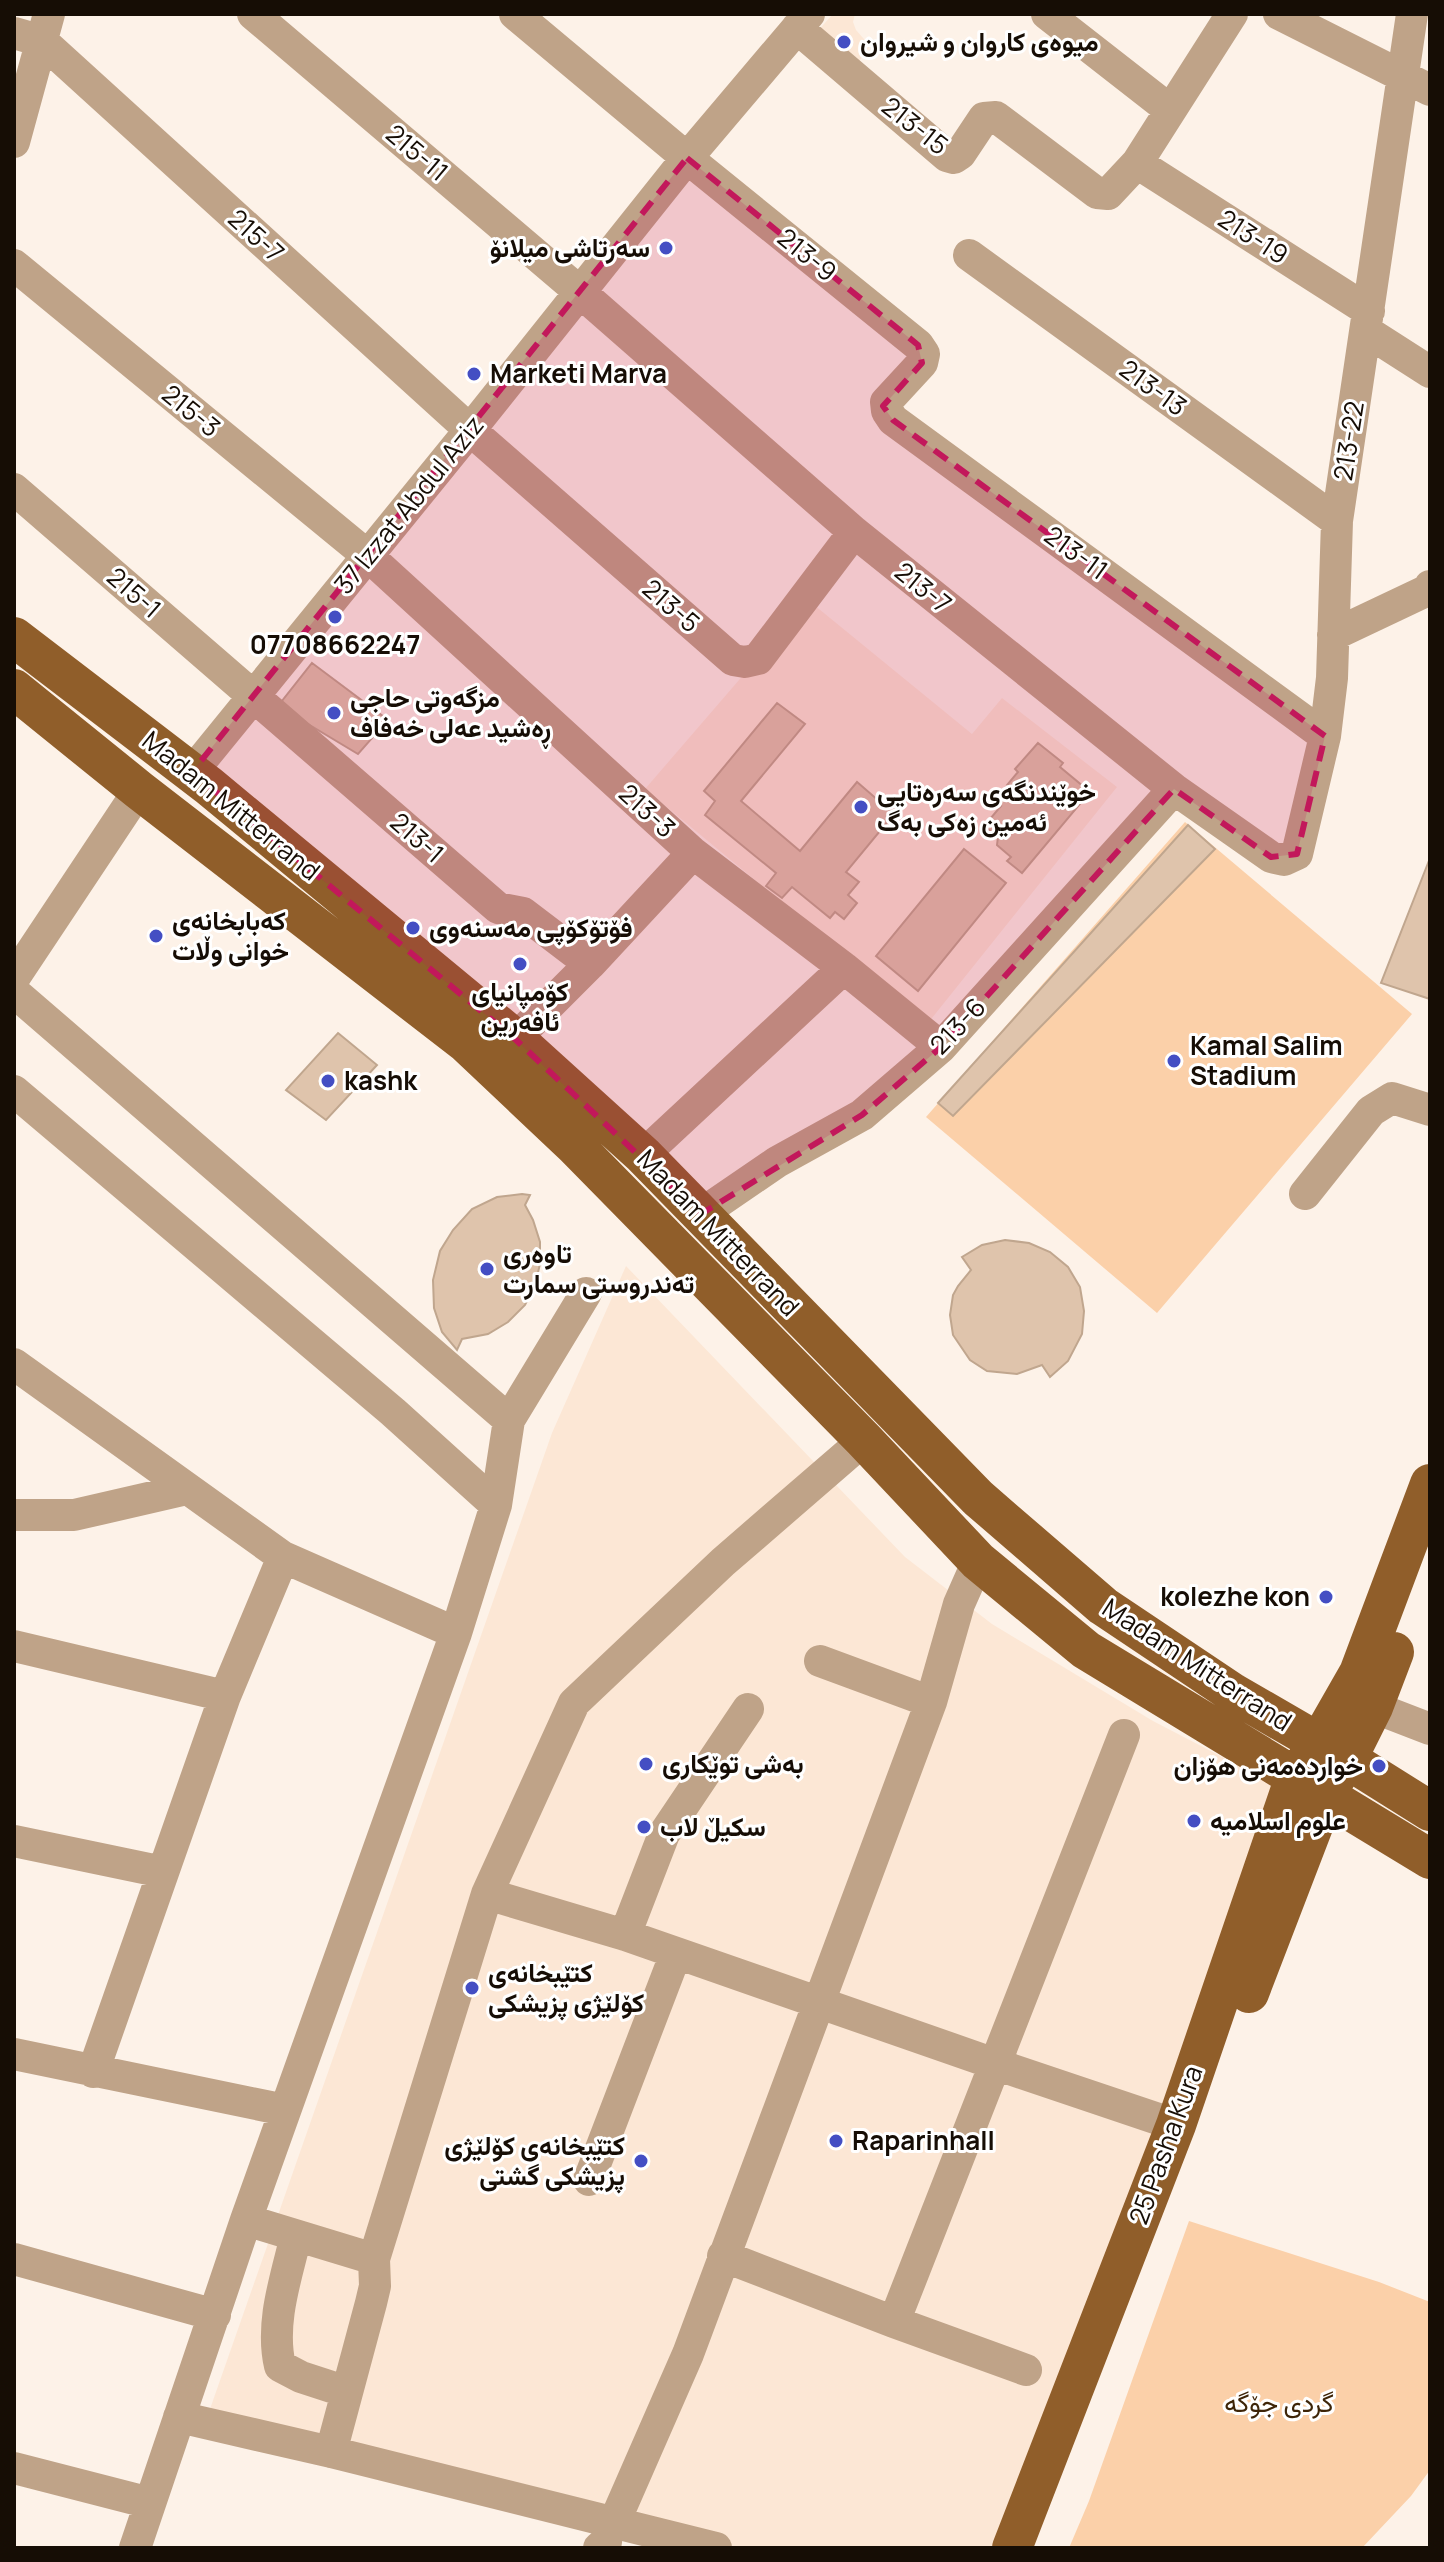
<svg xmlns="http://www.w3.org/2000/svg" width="1444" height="2562" font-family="Manrope,Vazirmatn,sans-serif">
<rect width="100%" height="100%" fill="#fdf2e8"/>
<path fill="#fce7d5" d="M 833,14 L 855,14 L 853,22 L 856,30 L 870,46 L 853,70 L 814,35 Z
M 808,600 L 972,734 L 1002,698 L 1117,787 L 928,1023 L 645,789 Z
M 626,1266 L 905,1557 L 992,1624 L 1153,1721 L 1280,1787 L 999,2548 L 734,2548 L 210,2409 L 552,1433 Z"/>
<path fill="#fbd0a9" d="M 1185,822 L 1412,1014 L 1157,1313 L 926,1117 Z
M 1189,2221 L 1379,2282 L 1430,2302 L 1430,2470 L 1411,2496 L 1362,2548 L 1069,2548 L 1089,2501 Z"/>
<path fill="#dfc4ac" stroke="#c0a68e" stroke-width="2" d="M 312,663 L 388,720 L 358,754 L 278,706 Z
M 777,703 L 805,724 L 741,801 L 800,851 L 857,782 L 894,814 L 846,872 L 859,882 L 848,895 L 857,903 L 844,919 L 835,912 L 830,918 L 792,887 L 782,898 L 766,886 L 776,873 L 705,815 L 715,801 L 704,791 Z
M 1038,743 L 1063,763 L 1060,767 L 1090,792 L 1022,873 L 1007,861 L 1011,857 L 997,845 L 998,837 L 984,826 L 1001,806 L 997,804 L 1011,788 L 1007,785 L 1018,772 L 1015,769 Z
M 1188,825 L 1215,849 L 953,1116 L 938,1103 Z
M 964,849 L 1006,883 L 918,991 L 876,956 Z
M 1430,858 L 1430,999 L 1381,983 Z
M 338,1033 L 377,1065 L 326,1120 L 286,1090 Z
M 522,1194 L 530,1195 L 525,1205 L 533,1220 L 540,1242 L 540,1264 L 535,1285 L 525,1305 L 508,1322 L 488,1334 L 462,1339 L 457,1350 L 442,1332 L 434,1308 L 433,1280 L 440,1251 L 453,1230 L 472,1209 L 497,1197 Z
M 1005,1240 L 1029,1243 L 1050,1252 L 1068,1267 L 1080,1287 L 1084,1311 L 1082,1334 L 1068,1361 L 1050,1377 L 1042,1365 L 1017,1374 L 987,1371 L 970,1360 L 953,1335 L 950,1315 L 953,1295 L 958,1286 L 971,1270 L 962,1257 L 982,1245 Z"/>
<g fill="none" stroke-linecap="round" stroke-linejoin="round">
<path stroke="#bfa388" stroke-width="32" d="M 253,14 L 580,292 L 854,532 L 1174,789 L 1271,857 L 1284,860 L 1297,854 L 1325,736 L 1332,678 L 1337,521 L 1412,14
M 515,14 L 687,158 L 918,345 L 924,354 L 922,363 L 886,402 L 887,411 L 893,420 L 1325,736
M 1047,14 L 1170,110
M 1279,14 L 1430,90
M 797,28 L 947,156 L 954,158 L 960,154 L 984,118 L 996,117 L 1097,193 L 1108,194 L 1137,163 L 1232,14
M 14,33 L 42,41 L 470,430 L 733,660 L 745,662 L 758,659 L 854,532
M 14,142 L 49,14
M 1137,163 L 1369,311
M 969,255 L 1337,521
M 14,265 L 368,556 L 693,853 L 844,968 L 941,1047
M 1366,331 L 1430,372
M 14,489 L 498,908 L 523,913 L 590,964
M 1333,635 L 1428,590 L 1430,586
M 192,772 L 470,430 L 687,158 L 809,14
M 14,978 L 139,790
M 14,992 L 509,1420
M 515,1039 L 590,964 L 693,853
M 14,1091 L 393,1412 L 496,1505
M 643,1155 L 844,968
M 1305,1194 L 1371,1111 L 1392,1098 L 1430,1110
M 701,1214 L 777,1162 L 862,1115 L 941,1047 L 1174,789
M 14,1364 L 283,1557 L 456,1633
M 14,1515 L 74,1515 L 187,1489
M 14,1646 L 225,1696
M 820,1661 L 931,1702
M 1373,1707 L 1430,1729
M 14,1841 L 163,1872
M 487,1894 L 625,1935 L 995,2064 L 1176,2125
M 625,1935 L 664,1834 L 748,1709
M 14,2054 L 285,2110
M 93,2072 L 225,1696 L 283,1557
M 589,2180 L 676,1953
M 246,2220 L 374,2259
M 296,2236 C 286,2278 270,2323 280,2366 L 301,2377 L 347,2392
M 723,2256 L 894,2322 L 1026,2370
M 14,2259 L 215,2315
M 894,2322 L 1124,1735
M 179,2417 L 331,2452 L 716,2548
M 331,2452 L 371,2303 L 375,2286 L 374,2259 L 487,1894 L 574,1703 L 723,1562 L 864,1440
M 14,2468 L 150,2503
M 614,2523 L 688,2354 L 931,1702 L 959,1604 L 978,1561
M 135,2548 L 246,2220 L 456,1633 L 496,1505 L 509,1420 L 586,1293
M 599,2548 L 606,2542"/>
<path stroke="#905e2a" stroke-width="40" d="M 14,637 L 209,786 L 515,1039 L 643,1155 L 978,1498 L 1103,1606 L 1233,1693 L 1347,1759 L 1430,1811
M 14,689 L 139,790 L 466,1043 L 575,1146 L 864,1440 L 978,1561 L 1086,1650 L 1430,1859
M 1249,1993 L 1325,1795 L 1347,1759 L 1373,1707 L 1394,1652
M 1012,2548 L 1176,2125 L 1295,1777 L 1319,1743 L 1359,1673 L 1430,1484"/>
</g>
<path fill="#c2185b" fill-opacity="0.2" stroke="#c2185b" stroke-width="6" stroke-dasharray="16 10" stroke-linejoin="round" d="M 687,158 L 918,345 L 922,363 L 883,406 L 893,420 L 1325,736 L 1297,854 L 1271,857 L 1174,789 L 941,1047 L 862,1115 L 701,1214 L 515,1039 L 192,772 Z"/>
<g fill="#444ec3" stroke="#fff" stroke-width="3">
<circle cx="844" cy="42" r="8"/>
<circle cx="666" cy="248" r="8"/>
<circle cx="474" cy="374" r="8"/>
<circle cx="335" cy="617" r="8"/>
<circle cx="334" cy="713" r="8"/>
<circle cx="861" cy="807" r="8"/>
<circle cx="413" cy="928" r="8"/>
<circle cx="156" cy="936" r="8"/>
<circle cx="520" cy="964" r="8"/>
<circle cx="1174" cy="1061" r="8"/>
<circle cx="328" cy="1081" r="8"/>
<circle cx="487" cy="1269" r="8"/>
<circle cx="1326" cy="1597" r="8"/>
<circle cx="646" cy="1764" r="8"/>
<circle cx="1379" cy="1766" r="8"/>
<circle cx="1194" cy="1821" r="8"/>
<circle cx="644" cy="1827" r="8"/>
<circle cx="472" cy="1988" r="8"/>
<circle cx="836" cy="2141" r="8"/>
<circle cx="641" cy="2161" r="8"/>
</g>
<g text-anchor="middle" stroke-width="6" stroke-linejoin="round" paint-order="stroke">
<g font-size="26" font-weight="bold" fill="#160d05" stroke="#fff" text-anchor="start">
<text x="860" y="51">میوەی کاروان و شیروان</text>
<text x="650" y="257" text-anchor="end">سەرتاشی میلانۆ</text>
<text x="490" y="383">Marketi Marva</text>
<text x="335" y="654" text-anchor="middle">07708662247</text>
<text x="350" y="707">مزگەوتی حاجی<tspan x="350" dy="30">ڕەشید عەلی خەفاف</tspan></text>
<text x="877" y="801">خوێندنگەی سەرەتایی<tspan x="877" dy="30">ئەمین زەکی بەگ</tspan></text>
<text x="172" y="930">کەبابخانەی<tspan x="172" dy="30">خوانی وڵات</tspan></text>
<text x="429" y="937">فۆتۆکۆپی مەسنەوی</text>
<text x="520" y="1001" text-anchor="middle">کۆمپانیای<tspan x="520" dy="30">ئافەرین</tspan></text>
<text x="1190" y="1055">Kamal Salim<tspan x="1190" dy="30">Stadium</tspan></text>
<text x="344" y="1090">kashk</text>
<text x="503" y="1263">تاوەری<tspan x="503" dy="30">تەندروستی سمارت</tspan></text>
<text x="1310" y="1606" text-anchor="end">kolezhe kon</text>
<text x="662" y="1773">بە‌شی توێكاری</text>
<text x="1363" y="1775" text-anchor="end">خواردە‌مە‌نی ھۆزان</text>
<text x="1210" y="1830">علوم اسلاميه</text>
<text x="660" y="1836">سكیڵ لاب</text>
<text x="488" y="1982">كتێبخانە‌ی<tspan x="488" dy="30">كۆلێژی پزیشكی</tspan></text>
<text x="852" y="2150">Raparinhall</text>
<text x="625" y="2155" text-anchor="end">کتێبخانەی کۆلێژی<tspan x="625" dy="30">پزیشکی گشتی</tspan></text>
</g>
<g font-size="26" fill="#160d05" stroke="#fff">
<text transform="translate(915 126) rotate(38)" y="9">213-15</text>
<text transform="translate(417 153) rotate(40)" y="9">215-11</text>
<text transform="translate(256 236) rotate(42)" y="9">215-7</text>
<text transform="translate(1253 237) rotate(33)" y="9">213-19</text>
<text transform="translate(807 255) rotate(39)" y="9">213-9</text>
<text transform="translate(1153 388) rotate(36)" y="9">213-13</text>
<text transform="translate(191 411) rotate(39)" y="9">215-3</text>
<text transform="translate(1349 441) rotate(-81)" y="9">213-22</text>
<text transform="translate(409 505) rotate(-51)" y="9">37 Izzat Abdul Aziz</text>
<text transform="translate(1076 553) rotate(36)" y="9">213-11</text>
<text transform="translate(923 588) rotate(39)" y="9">213-7</text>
<text transform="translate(134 593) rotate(41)" y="9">215-1</text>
<text transform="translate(671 606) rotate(41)" y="9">213-5</text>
<text transform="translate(231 806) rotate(39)" y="9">Madam Mitterrand</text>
<text transform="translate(647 811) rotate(42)" y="9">213-3</text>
<text transform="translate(417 838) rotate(41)" y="9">213-1</text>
<text transform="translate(958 1026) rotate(-46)" y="9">213-6</text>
<text transform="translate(718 1233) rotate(46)" y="9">Madam Mitterrand</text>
<text transform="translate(1197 1665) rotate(33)" y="9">Madam Mitterrand</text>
<text transform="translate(1166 2145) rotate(-70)" y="9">25 Pasha Kura</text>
</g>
<g font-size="26" fill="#3e2508" stroke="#fff">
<text x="1279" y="2412">گردی جۆگە</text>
</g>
</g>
<rect width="1444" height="2562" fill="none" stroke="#160d05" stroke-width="32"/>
</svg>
